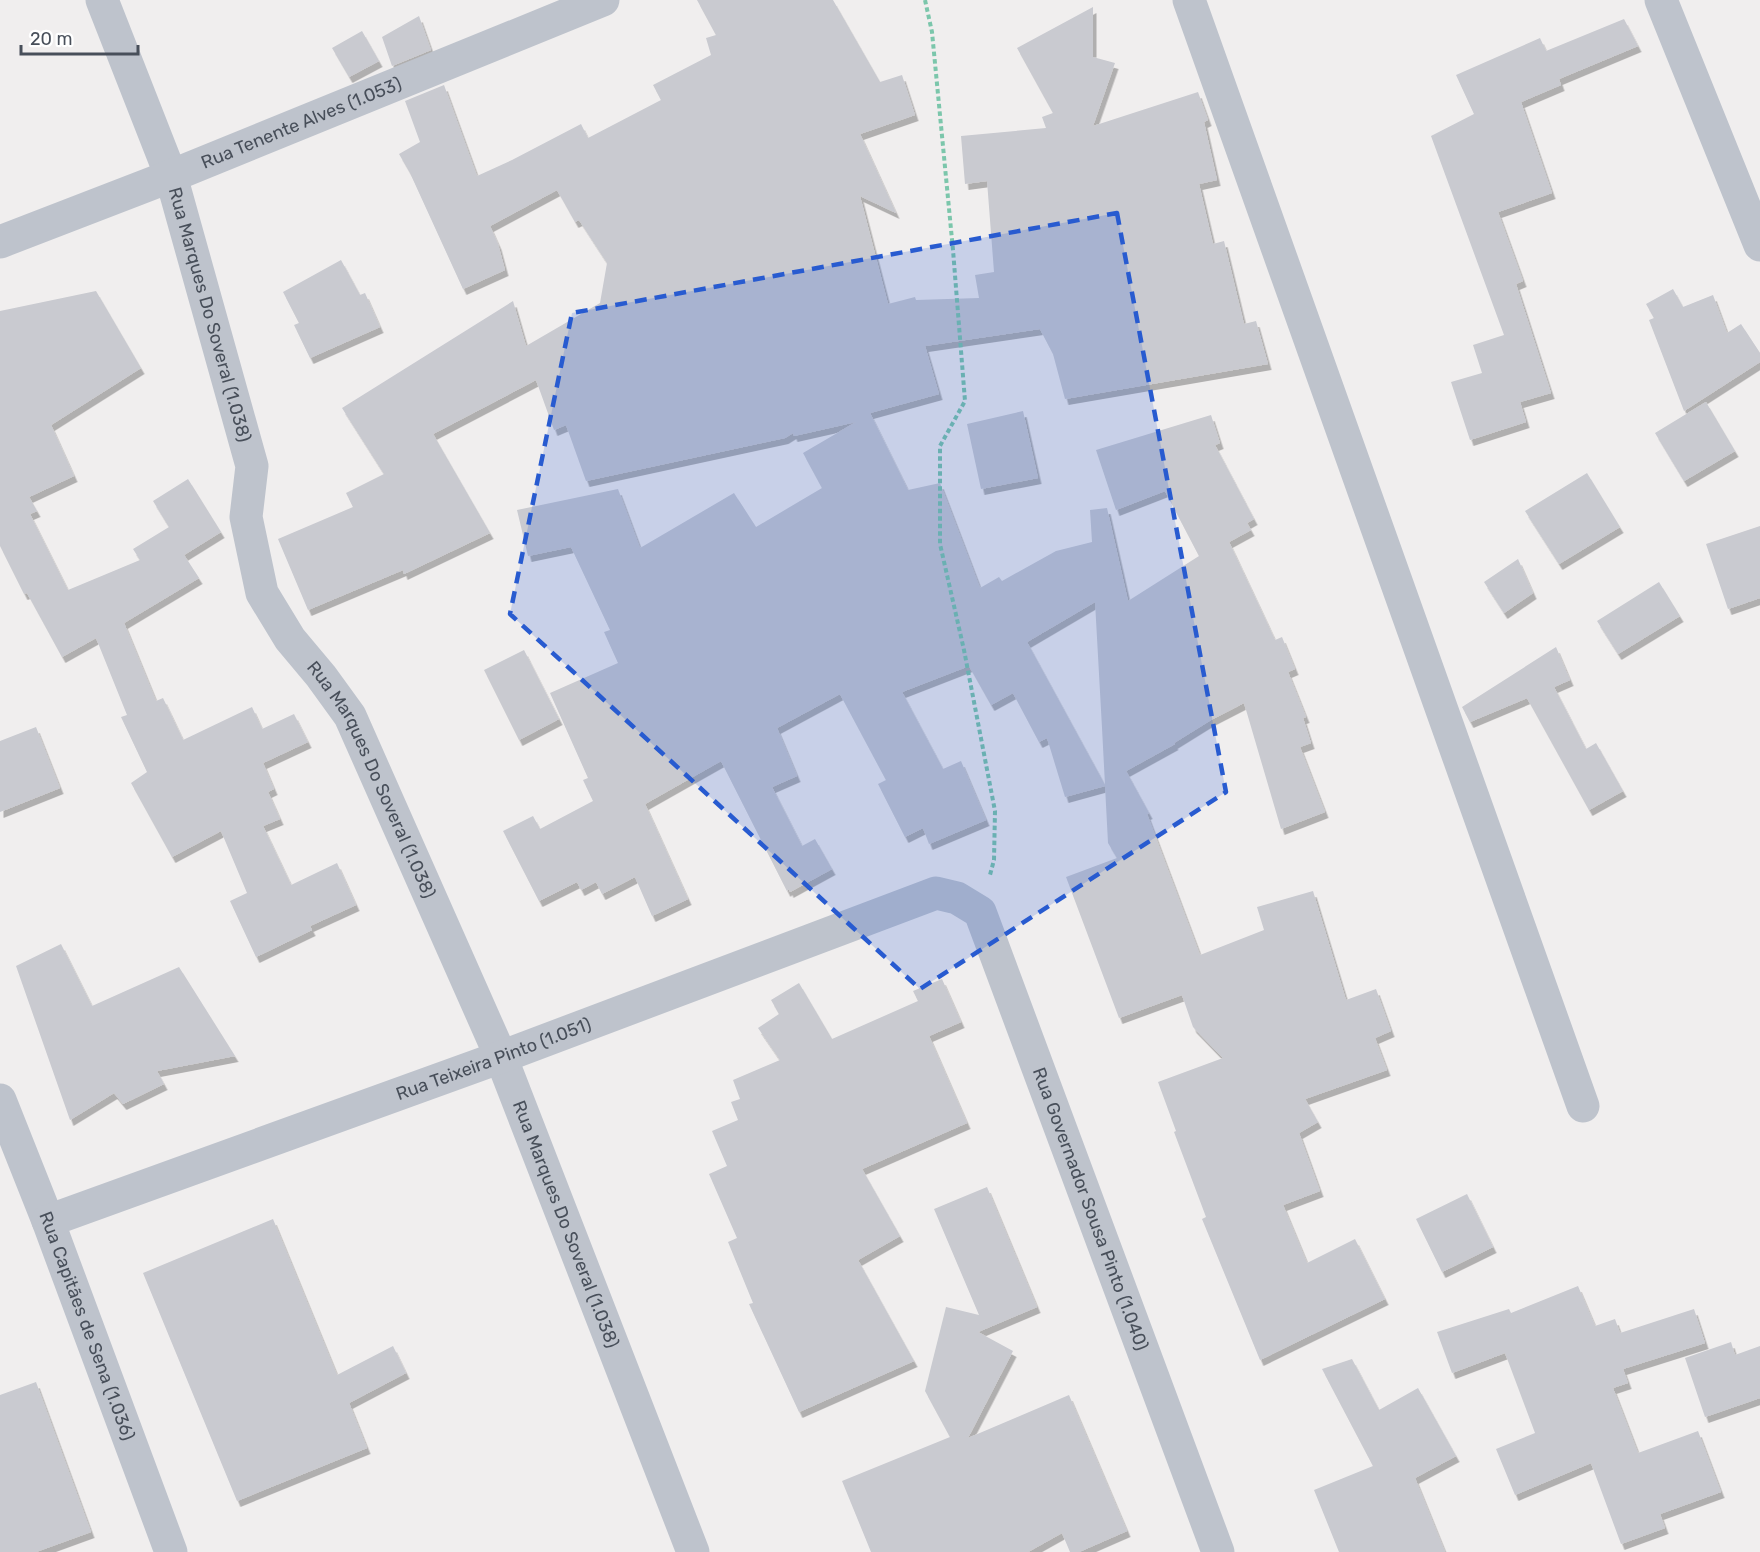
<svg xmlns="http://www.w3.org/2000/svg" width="1760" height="1552" font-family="Rubik,sans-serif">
<defs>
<filter id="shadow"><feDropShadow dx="3.5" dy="6" stdDeviation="0" flood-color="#0004"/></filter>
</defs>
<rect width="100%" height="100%" fill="#f0eeee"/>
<path fill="#c9cad0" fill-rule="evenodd" filter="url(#shadow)" d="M 697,0 L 833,0 L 880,82 L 902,75 L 915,115 L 860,134 L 896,213 L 860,196 L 888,304 L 915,297 L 916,300 L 979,298 L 975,275 L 994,272 L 987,181 L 965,184 L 961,136 L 1046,128 L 1042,117 L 1053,113 L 1017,48 L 1093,7 L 1093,57 L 1115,63 L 1093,126 L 1198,92 L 1208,120 L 1204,122 L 1217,180 L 1199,184 L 1213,244 L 1224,241 L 1244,324 L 1256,321 L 1268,364 L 1065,399 L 1053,354 L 1040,329 L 925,346 L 939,394 L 870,413 L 908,490 L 940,483 L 980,588 L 999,577 L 1002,581 L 1056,551 L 1092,542 L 1090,510 L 1107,508 L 1128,601 L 1199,556 L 1165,491 L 1116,510 L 1096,450 L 1211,415 L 1220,443 L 1215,445 L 1254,519 L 1247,523 L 1251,530 L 1229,542 L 1275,640 L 1282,637 L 1295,669 L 1288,672 L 1306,717 L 1303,718 L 1311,743 L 1300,747 L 1325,812 L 1281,829 L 1244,703 L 1211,720 L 1174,743 L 1175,744 L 1126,771 L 1149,813 L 1147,814 L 1200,955 L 1264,930 L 1257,907 L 1313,891 L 1346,1000 L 1376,989 L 1391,1031 L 1375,1038 L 1387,1070 L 1305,1099 L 1318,1122 L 1299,1133 L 1320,1191 L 1283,1205 L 1307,1263 L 1355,1239 L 1385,1299 L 1260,1360 L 1202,1219 L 1206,1217 L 1174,1132 L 1176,1131 L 1158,1082 L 1223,1058 L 1193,1027 L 1182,995 L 1119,1018 L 1066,877 L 1117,858 L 1108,843 L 1105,786 L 1065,797 L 1047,738 L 1039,742 L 1013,693 L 991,705 L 969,666 L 902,692 L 943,769 L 961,761 L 986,820 L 929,844 L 923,828 L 905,837 L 878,784 L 886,780 L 840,694 L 777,728 L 797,776 L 772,787 L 802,846 L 815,839 L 832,869 L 790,892 L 789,889 L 787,891 L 721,761 L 645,804 L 688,899 L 652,916 L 635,877 L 602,894 L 596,882 L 581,890 L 577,882 L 539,901 L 503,831 L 533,816 L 540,829 L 593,801 L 583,780 L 588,778 L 550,693 L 618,663 L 604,632 L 610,630 L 571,547 L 528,556 L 517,510 L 618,489 L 640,548 L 734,493 L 756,527 L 822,488 L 803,453 L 856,422 L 794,436 L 793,433 L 785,438 L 586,481 L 566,425 L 554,430 L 536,380 L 433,434 L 490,533 L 404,574 L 403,570 L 308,610 L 278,539 L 353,507 L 346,493 L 384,474 L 342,408 L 513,301 L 526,346 L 600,303 L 607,263 L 579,220 L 575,222 L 557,190 L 490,226 L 498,244 L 505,270 L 463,289 L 410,173 L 399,154 L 420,142 L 405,101 L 444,85 L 477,176 L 512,160 L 581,124 L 588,138 L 661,100 L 653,85 L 711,55 L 706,38 L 716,35 ZM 1095,602 L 1102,728 L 1105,785 L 1027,642 Z
M 419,16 L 431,50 L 392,66 L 382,37 Z
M 1624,19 L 1638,46 L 1559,79 L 1561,85 L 1521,102 L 1552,193 L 1498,212 L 1523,281 L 1516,284 L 1551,393 L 1520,402 L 1526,422 L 1470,440 L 1451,382 L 1482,373 L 1473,345 L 1504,335 L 1431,136 L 1474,114 L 1456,75 L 1540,38 L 1546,51 Z
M 362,31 L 379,61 L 349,77 L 332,48 Z
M 341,260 L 360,295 L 365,293 L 380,327 L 310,358 L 294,325 L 299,323 L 283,292 Z
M 1673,289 L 1683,307 L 1713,295 L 1727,333 L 1741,324 L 1760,353 L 1760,362 L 1684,411 L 1649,320 L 1654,318 L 1646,304 Z
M 96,291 L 141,368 L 51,425 L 74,476 L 29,497 L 37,511 L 30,514 L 68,590 L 140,560 L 133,549 L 169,527 L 153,501 L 188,479 L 221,532 L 184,555 L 199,578 L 124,623 L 156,701 L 163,698 L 183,740 L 252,707 L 262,729 L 294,714 L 308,742 L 263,763 L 274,789 L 268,792 L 280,819 L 263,826 L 291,885 L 337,863 L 356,905 L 310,926 L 312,930 L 256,957 L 230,901 L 247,893 L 221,831 L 172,857 L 131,783 L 147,772 L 121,717 L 127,715 L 96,638 L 62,657 L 27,593 L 24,594 L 0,546 L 0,311 Z
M 1706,402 L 1735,451 L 1684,481 L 1655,433 Z
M 1023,411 L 1038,478 L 981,489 L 967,424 Z
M 1587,473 L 1620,527 L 1559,564 L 1525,511 Z
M 1760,526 L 1760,598 L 1728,609 L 1706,544 Z
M 1518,559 L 1533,593 L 1504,613 L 1484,582 Z
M 1659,582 L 1680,616 L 1618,654 L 1597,621 Z
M 1556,647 L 1570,680 L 1554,687 L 1586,749 L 1596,743 L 1623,791 L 1589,810 L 1527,698 L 1470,722 L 1462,707 Z
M 524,650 L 559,719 L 519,740 L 484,670 Z
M 36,727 L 60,788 L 0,812 L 0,741 Z
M 61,944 L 92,1006 L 179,967 L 235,1056 L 157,1071 L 164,1084 L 123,1104 L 114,1093 L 70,1120 L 16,966 Z
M 942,979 L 961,1022 L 929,1036 L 967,1123 L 862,1169 L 900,1236 L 858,1260 L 914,1361 L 799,1412 L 749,1304 L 753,1303 L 728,1242 L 737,1238 L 709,1174 L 727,1166 L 712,1131 L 738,1120 L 731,1102 L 740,1099 L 733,1080 L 780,1060 L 758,1028 L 779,1014 L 771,1000 L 799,983 L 832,1039 L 918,1001 L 913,991 Z
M 987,1187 L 1037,1307 L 978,1332 L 1013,1351 L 968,1438 L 1069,1395 L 1127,1531 L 1079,1552 L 1070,1552 L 1062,1533 L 1028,1552 L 871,1552 L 842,1481 L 950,1437 L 925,1391 L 946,1307 L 979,1315 L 934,1209 Z
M 1467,1194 L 1493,1247 L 1442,1272 L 1416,1219 Z
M 273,1219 L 337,1375 L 393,1346 L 406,1373 L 349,1403 L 367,1448 L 237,1501 L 143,1273 Z
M 1578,1286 L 1595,1326 L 1615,1319 L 1620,1333 L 1694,1309 L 1705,1343 L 1623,1369 L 1628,1383 L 1613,1388 L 1638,1453 L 1698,1431 L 1721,1492 L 1660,1514 L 1665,1528 L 1621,1544 L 1591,1463 L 1515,1495 L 1496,1449 L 1535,1433 L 1505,1353 L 1452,1373 L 1437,1332 L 1509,1309 L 1511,1313 Z
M 1731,1342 L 1735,1355 L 1760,1346 L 1760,1398 L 1705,1417 L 1685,1358 Z
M 1352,1359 L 1379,1410 L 1418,1388 L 1456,1456 L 1415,1478 L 1445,1552 L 1339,1552 L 1314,1490 L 1373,1466 L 1322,1369 Z
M 36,1382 L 91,1532 L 36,1552 L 0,1552 L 0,1395 Z"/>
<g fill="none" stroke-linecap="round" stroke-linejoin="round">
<path stroke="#7bc6ab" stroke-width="4" stroke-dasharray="4.5 3" stroke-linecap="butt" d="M 925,0 L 932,32 L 953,250 L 965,401 L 940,446 L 940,544 L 964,650 L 995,811 L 994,860 L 990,875"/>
<g stroke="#bec3cc" stroke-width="33">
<path id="s1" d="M 102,0 L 171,176 L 252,466 L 246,517 L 262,593 L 290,639 L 321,676 L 350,716 L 501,1057 L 693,1552"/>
<path d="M 1189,0 L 1583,1106"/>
<path d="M 1661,0 L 1760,245"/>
<path id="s2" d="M 0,242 L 171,176 L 603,0"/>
<path id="s3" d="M 0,1100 L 48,1221 L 171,1552"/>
<path id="s4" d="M 48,1221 L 501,1057 L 936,893 L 957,898 L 980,912 L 1218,1552"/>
</g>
</g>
<path fill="#285bd0" fill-opacity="0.2" stroke="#285bd0" stroke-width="4.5" stroke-dasharray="12 8" stroke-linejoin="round" d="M 1117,213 L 1226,792 L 920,989 L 510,614 L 572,313 Z"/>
<g text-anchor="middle" stroke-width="6" stroke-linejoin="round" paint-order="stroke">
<g font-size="18" fill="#484f5a" stroke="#fff">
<text dy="6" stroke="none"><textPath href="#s2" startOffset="324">Rua Tenente Alves (1.053)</textPath></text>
<text dy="6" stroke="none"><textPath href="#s1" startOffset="333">Rua Marques Do Soveral (1.038)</textPath></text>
<text dy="6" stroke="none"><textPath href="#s1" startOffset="837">Rua Marques Do Soveral (1.038)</textPath></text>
<text dy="6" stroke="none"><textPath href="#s4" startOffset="474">Rua Teixeira Pinto (1.051)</textPath></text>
<text dy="6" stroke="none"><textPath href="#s4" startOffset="1312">Rua Governador Sousa Pinto (1.040)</textPath></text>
<text dy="6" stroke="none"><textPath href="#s1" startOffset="1323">Rua Marques Do Soveral (1.038)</textPath></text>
<text dy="6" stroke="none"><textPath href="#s3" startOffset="242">Rua Capitães de Sena (1.036)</textPath></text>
</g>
</g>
<path d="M21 45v9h117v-9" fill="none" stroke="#484f5a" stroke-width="3"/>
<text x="30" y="45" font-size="18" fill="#484f5a" stroke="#ffffff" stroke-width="4.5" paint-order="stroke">20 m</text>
</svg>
